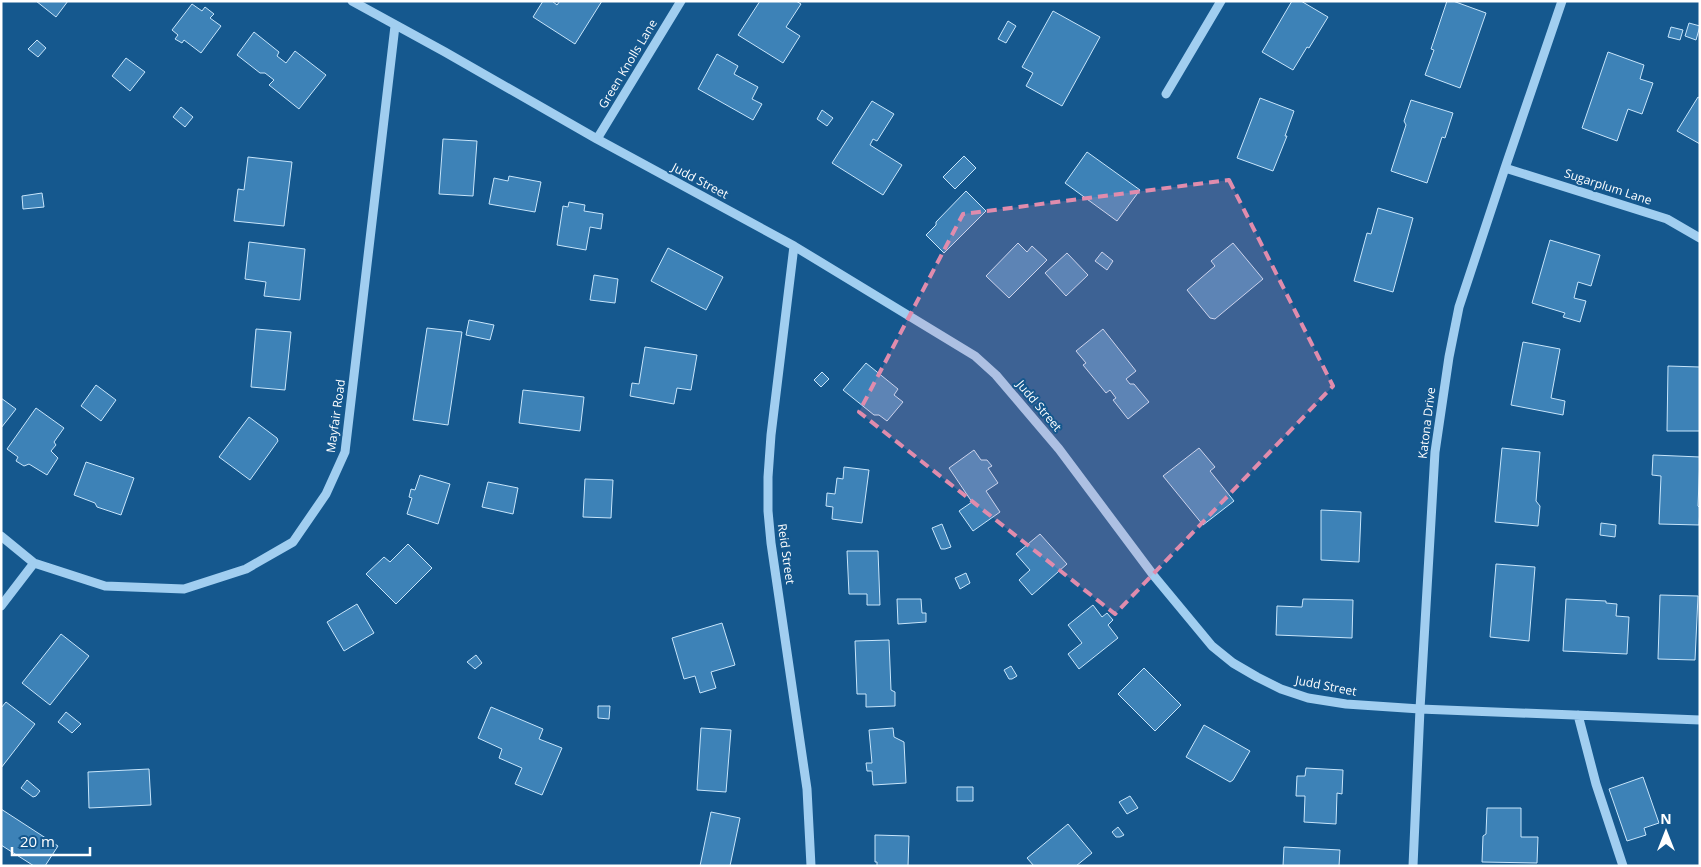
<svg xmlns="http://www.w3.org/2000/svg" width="1701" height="867" font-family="'Open Sans',sans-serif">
<rect width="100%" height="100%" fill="#15588e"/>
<path fill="#3d82b7" stroke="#c7e5fb" d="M 36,1 L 68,1 L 56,17 Z
M 543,1 L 552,1 L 557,5 L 560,1 L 602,1 L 575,44 L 533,17 Z
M 760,1 L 796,1 L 801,4 L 786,27 L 800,36 L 783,63 L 738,35 Z
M 1292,1 L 1301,1 L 1328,17 L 1309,48 L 1307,47 L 1293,70 L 1262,52 Z
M 1447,1 L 1453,1 L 1486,13 L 1460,88 L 1425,75 L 1434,50 L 1431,49 Z
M 192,4 L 202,11 L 205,7 L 214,14 L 210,18 L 221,26 L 201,53 L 184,40 L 182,43 L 175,39 L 178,35 L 172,30 Z
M 1053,11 L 1100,37 L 1062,106 L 1026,86 L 1033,73 L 1022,67 Z
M 1008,21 L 1016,26 L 1006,43 L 998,39 Z
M 1689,23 L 1700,26 L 1696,40 L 1685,36 Z
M 1671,27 L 1683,30 L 1680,40 L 1668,37 Z
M 254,32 L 279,52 L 277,56 L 286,63 L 295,51 L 326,75 L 299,109 L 269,85 L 274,80 L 265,73 L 260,73 L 237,55 Z
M 37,40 L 46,48 L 38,57 L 28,49 Z
M 1608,52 L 1644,65 L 1640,79 L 1653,83 L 1642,114 L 1628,109 L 1617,141 L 1582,128 Z
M 717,54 L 738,66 L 734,74 L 758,87 L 752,99 L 762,104 L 753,120 L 698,89 Z
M 126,58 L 145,72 L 130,91 L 112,76 Z
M 1698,97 L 1700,98 L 1700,144 L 1677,131 Z
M 1260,98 L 1294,111 L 1285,136 L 1287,136 L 1273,171 L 1237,158 Z
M 1411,100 L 1453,113 L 1445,138 L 1442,137 L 1427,183 L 1391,171 L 1406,125 L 1404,121 Z
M 872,101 L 894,114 L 877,141 L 873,139 L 870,145 L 902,165 L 883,195 L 832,163 Z
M 181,107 L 193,117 L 185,127 L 173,117 Z
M 822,110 L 833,118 L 827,126 L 817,119 Z
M 443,139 L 477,141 L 473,196 L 439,194 Z
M 1087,152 L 1140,190 L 1117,221 L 1065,183 Z
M 964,156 L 976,168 L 955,189 L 943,177 Z
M 248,157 L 292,162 L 284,226 L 234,221 L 238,189 L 244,190 Z
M 509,176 L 541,182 L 535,212 L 489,204 L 494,178 L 508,181 Z
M 966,191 L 986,211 L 944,253 L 926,235 L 936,225 L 936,222 Z
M 42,193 L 44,207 L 23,209 L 22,196 Z
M 569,202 L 585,205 L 584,211 L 603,214 L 601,229 L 590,227 L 586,250 L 557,245 L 563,206 L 568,207 Z
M 1378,208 L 1413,218 L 1393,292 L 1354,281 L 1367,233 L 1371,234 Z
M 1550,240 L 1600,255 L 1591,286 L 1578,282 L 1574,298 L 1586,301 L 1580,322 L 1563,317 L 1565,313 L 1532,303 Z
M 249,242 L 305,249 L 300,300 L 264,296 L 266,282 L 245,279 Z
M 1018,243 L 1027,252 L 1032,246 L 1047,260 L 1009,298 L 986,276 Z
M 1233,243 L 1263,279 L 1215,319 L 1210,318 L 1187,290 L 1215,266 L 1211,261 Z
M 668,248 L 723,277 L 706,310 L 651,281 Z
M 1102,252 L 1113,261 L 1107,270 L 1095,261 Z
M 1067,253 L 1088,275 L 1066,296 L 1045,273 Z
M 594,275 L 618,279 L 615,303 L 590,300 Z
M 469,320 L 494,325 L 490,340 L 466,335 Z
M 427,328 L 462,332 L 448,425 L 413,420 Z
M 256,329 L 291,332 L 285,390 L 251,387 Z
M 1103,329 L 1136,371 L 1126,379 L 1130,384 L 1134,384 L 1149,402 L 1128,419 L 1113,400 L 1116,398 L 1110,390 L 1106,393 L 1083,365 L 1086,363 L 1076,351 Z
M 1523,342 L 1560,349 L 1551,398 L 1565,401 L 1563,415 L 1511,405 Z
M 645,347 L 697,355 L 691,390 L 677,388 L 674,404 L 630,396 L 632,383 L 639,384 Z
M 866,363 L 898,389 L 894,395 L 903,402 L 887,421 L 879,415 L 874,415 L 843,390 Z
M 1668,366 L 1700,367 L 1700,431 L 1667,431 Z
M 822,372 L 829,379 L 821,387 L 814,380 Z
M 96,385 L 116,400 L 101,421 L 81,406 Z
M 523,390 L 584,397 L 580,431 L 519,423 Z
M 1,398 L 16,409 L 1,428 Z
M 36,408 L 64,428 L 54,442 L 56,445 L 51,451 L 58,458 L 47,475 L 29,464 L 24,466 L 16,461 L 18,457 L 7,449 Z
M 249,417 L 277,438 L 278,441 L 250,480 L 219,457 Z
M 1199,448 L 1215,467 L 1210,471 L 1234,501 L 1203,525 L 1163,476 Z
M 1502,448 L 1540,452 L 1536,501 L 1540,506 L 1538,526 L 1495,522 Z
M 974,450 L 981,460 L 987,460 L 992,466 L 988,468 L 998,483 L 986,491 L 1000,512 L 973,531 L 959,511 L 972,502 L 949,468 Z
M 1653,455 L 1700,457 L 1698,506 L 1700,508 L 1699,525 L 1659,524 L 1661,476 L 1652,475 Z
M 86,462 L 134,478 L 121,515 L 97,507 L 95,503 L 74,495 Z
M 844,467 L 869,470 L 862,523 L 832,519 L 833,507 L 826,506 L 827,493 L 835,494 L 837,478 L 843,479 Z
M 420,475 L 450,484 L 438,524 L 407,514 L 412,498 L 409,497 L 411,489 L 415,490 Z
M 585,479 L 613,480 L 611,518 L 583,517 Z
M 488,482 L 518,488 L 513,514 L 482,507 Z
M 1321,510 L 1361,512 L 1359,562 L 1321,560 Z
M 1601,523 L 1616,525 L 1615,537 L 1600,535 Z
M 942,524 L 951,547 L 945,549 L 941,549 L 932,528 Z
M 1040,534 L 1067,564 L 1032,595 L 1019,580 L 1030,570 L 1016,554 Z
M 408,544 L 432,568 L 396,604 L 366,574 L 384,557 L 390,562 Z
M 847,551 L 878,551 L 880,605 L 867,605 L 867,594 L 849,594 Z
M 1496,564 L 1535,567 L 1529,641 L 1490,637 Z
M 966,573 L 970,583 L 960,589 L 955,578 Z
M 1660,595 L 1698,596 L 1695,660 L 1658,659 Z
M 897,599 L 921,599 L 922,613 L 926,613 L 926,622 L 898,624 Z
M 1303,599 L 1353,600 L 1352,638 L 1276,635 L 1277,606 L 1302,607 Z
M 1566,599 L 1606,601 L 1606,603 L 1617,604 L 1616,616 L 1629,617 L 1627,654 L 1563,651 Z
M 357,604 L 374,633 L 344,651 L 327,622 Z
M 1093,605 L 1102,617 L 1107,613 L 1113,620 L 1108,625 L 1118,638 L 1079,669 L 1068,654 L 1082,643 L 1068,625 Z
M 722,623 L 735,665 L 711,672 L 716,688 L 700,693 L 695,676 L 684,679 L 672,638 Z
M 61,634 L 89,656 L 50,705 L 22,683 Z
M 889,640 L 891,690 L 895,692 L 895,706 L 866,707 L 866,694 L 857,694 L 855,641 Z
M 476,655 L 482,663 L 475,669 L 467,662 Z
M 1011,666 L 1017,676 L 1012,679 L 1009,679 L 1004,670 Z
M 1144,668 L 1181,705 L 1155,731 L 1118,694 Z
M 6,702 L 35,724 L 1,768 L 1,708 Z
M 598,706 L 610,706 L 609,719 L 598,718 Z
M 491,707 L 543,729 L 539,739 L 562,748 L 542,795 L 515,784 L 522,768 L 499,758 L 502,749 L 478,738 Z
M 66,712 L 81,724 L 72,733 L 58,722 Z
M 1204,725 L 1250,751 L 1233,780 L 1230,782 L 1186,757 Z
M 701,728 L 731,730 L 726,792 L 697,790 Z
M 893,728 L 894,737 L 904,742 L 906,783 L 873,785 L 872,771 L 867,771 L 866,763 L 872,763 L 869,730 Z
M 1306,768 L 1343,770 L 1342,794 L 1337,793 L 1336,824 L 1304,822 L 1305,796 L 1296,796 L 1297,776 L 1305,776 Z
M 149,769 L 151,805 L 89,808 L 88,772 Z
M 1643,777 L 1659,823 L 1644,828 L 1646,835 L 1627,841 L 1609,789 Z
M 27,780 L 40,791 L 36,796 L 33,797 L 21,788 Z
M 957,787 L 973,787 L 973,801 L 957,801 Z
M 1130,796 L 1138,808 L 1127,814 L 1119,802 Z
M 1487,808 L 1521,808 L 1521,837 L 1538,837 L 1537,863 L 1482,862 L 1483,836 L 1486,834 Z
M 1,809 L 58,846 L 45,866 L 34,866 L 1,845 Z
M 711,812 L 740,818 L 730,866 L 700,866 Z
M 1068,824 L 1092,853 L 1076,866 L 1034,866 L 1027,858 Z
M 1118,827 L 1124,835 L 1120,837 L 1116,837 L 1112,832 Z
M 875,835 L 909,836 L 908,866 L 877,866 L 877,862 L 875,862 Z
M 1284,847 L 1340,850 L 1339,866 L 1283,866 Z"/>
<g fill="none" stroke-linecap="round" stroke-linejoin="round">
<path stroke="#a1cef0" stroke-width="9" d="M 352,1 L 445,52 L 597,139 L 794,246 L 975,356 L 996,375 L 1059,449 L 1154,576 L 1212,646 L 1233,663 L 1257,677 L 1281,689 L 1308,698 L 1346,704 L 1420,709 L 1700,720
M 1166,94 L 1221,1
M 597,139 L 681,1
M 1505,168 L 1667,219 L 1700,238
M 794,246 L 771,435 L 768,477 L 768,511 L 771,543 L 807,789 L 811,866
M 1,536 L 34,563 L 105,586 L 184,589 L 246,569 L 293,542 L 326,494 L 345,452 L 395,26
M 1,606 L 34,563
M 1578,715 L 1596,784 L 1623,866
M 1413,866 L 1420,709 L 1435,452 L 1449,357 L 1459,307 L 1505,168 L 1562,1"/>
</g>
<path fill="#e08cad" fill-opacity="0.2" stroke="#e08cad" stroke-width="4" stroke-dasharray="10 6" stroke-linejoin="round" d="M 1229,180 L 1333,386 L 1115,614 L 859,412 L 963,214 Z"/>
<g text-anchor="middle" stroke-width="4" stroke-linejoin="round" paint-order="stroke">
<g font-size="12" fill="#fff" stroke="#15588e">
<text transform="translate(628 64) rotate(-59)" y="4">Green Knolls Lane</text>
<text transform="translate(700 181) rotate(28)" y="4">Judd Street</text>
<text transform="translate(1608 187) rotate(18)" y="4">Sugarplum Lane</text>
<text transform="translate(1039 406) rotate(50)" y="4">Judd Street</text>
<text transform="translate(336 416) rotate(-82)" y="4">Mayfair Road</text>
<text transform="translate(1427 423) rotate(-83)" y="4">Katona Drive</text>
<text transform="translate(786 554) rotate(82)" y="4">Reid Street</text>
<text transform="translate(1326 686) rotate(11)" y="4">Judd Street</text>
</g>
</g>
<rect width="1701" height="867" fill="none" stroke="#ffffff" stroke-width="5"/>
<g transform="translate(1666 832)" stroke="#15588e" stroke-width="4" paint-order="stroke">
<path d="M0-4L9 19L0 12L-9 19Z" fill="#ffffff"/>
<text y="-8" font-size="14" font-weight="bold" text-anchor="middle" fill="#ffffff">N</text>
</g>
<path d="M12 847v8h78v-8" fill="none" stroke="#ffffff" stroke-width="2.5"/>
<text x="20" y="847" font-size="15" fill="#ffffff" stroke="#15588e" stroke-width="4" paint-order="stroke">20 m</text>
</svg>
